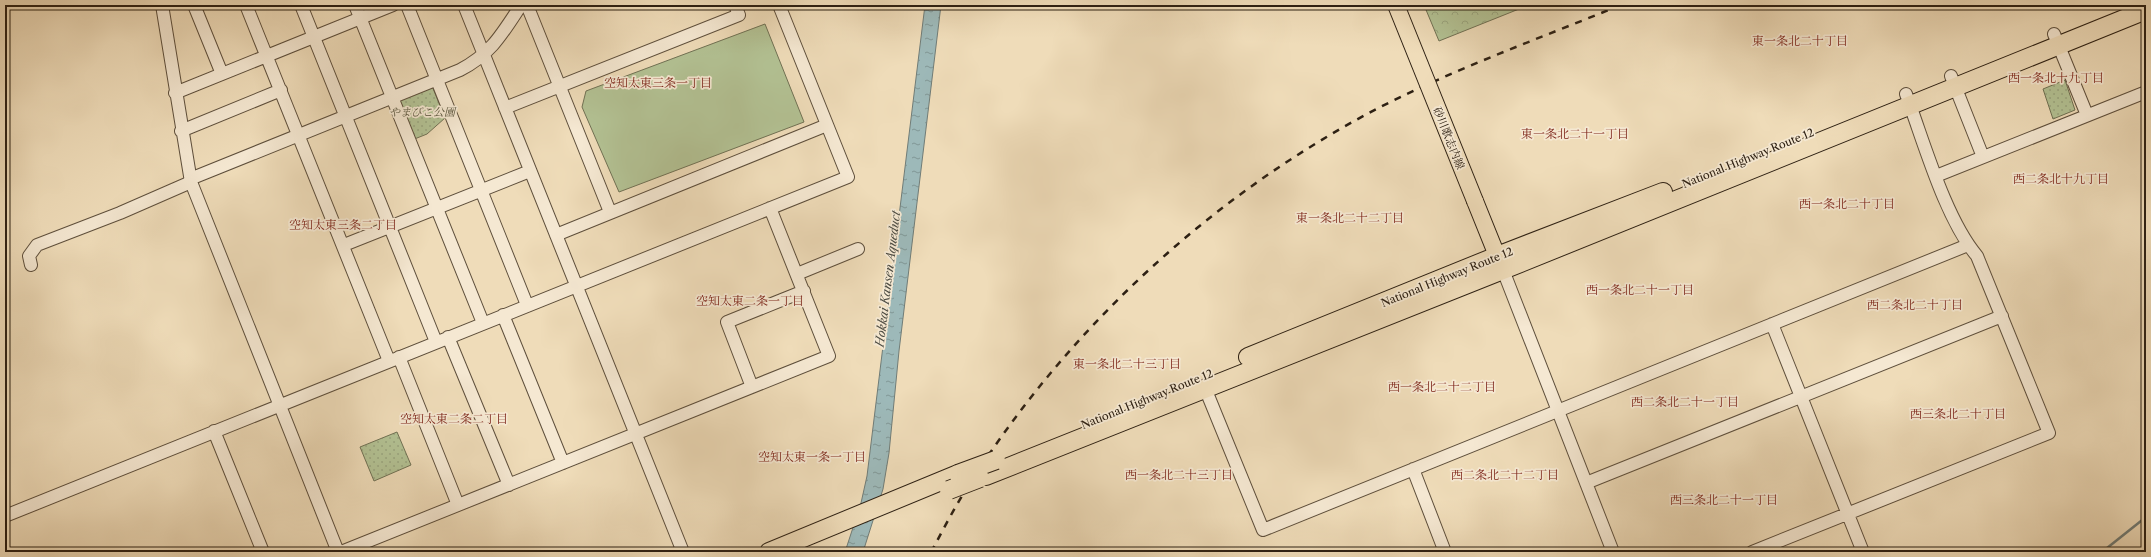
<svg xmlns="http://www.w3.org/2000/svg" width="2151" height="557" font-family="'Libre Caslon Text','Noto Serif JP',serif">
<defs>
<pattern id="forest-crowns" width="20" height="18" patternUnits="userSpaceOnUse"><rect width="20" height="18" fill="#b3c294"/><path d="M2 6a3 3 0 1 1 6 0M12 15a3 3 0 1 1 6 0" fill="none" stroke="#9aa67f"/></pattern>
<pattern id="park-dots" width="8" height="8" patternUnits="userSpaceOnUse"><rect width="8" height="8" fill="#b3c294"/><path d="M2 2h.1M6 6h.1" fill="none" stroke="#9aa67f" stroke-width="1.8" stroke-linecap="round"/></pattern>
<pattern id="water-ripples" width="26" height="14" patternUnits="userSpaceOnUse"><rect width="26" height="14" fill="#9db9b9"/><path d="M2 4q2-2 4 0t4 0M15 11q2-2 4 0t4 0" fill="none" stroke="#809695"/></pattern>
</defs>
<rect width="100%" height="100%" fill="#efdcb9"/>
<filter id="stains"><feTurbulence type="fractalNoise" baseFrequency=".005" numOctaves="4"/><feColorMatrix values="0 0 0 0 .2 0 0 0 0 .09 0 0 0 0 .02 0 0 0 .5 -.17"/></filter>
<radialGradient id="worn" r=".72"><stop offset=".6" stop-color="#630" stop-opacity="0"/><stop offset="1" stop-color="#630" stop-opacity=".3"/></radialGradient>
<path fill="#b3c294" stroke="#707154" d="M 765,24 L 804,122 L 619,192 L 582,107 L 586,91 Z"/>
<path fill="url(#forest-crowns)" stroke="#707154" d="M 1424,5 L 1529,5 L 1439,41 Z"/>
<path fill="url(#park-dots)" stroke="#707154" d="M 2065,80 L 2075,110 L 2053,119 L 2043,89 Z
M 432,86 L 445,118 L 427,134 L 412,140 L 397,100 Z
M 397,432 L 411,465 L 374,481 L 360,447 Z"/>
<path fill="url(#water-ripples)" stroke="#707c77" d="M 925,5 L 941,5 L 899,351 L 889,453 L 883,489 L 863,552 L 845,552 L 861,503 L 867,476 Z"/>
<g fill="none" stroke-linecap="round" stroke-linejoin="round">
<path stroke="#707c77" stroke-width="2.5" d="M 2102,552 L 2146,517"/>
<g stroke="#5e4f3c" stroke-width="14">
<path id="minor" d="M 162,5 L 191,182 L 338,552
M 194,5 L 222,74
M 246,5 L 389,361
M 301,5 L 436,342
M 355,5 L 483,323
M 407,5 L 527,305
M 464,5 L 683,552
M 527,5 L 610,212
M 2054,34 L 2087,115
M 1951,76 L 1983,157
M 175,93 L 393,5
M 505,108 L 739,15 L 735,5
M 181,131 L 281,90
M 1936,176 L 2146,92
M 190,179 L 460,70 C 491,54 502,34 521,5
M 556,235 L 827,125
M 344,245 L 530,171
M 31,265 L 29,256 L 37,245 L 120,213 L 191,182
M 1503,270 L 1613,552
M 797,274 L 858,249
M 503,315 L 563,463
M 1772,324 L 1863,552
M 448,337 L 509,485
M 399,357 L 458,505
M 752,387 L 727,322 L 804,291
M 1205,388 L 1263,530 L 1968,245
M 214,431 L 263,552
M 1413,469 L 1445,552
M 1586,483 L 2002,316
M 5,516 L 848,177 L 779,5
M 341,552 L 829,356 L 770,208
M 1752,552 L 2049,433 L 1977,256 C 1945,218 1924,142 1906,94"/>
</g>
<g stroke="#2d2013" stroke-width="18">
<path id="major" d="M 1475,201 L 1502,268"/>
</g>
<g stroke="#2d2013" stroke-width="20">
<path id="highway" d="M 1248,357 L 1497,256 L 1663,192
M 986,476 L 1503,270 L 2146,10
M 769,552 L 958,474"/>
</g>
<use href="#minor" stroke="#f5e8d2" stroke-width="12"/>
<use href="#major" stroke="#efdcb9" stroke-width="16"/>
<use href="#highway" stroke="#efdcb9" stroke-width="18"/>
<path stroke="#2d2013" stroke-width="2.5" stroke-dasharray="7 7" stroke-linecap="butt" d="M 931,552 C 941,534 951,514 962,496 C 1060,337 1202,203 1367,114 C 1446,72 1538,39 1621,5"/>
<g stroke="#2d2013" stroke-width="18" stroke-linecap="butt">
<path id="major-bridge" d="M 1396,5 L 1475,201"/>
</g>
<g stroke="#2d2013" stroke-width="20" stroke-linecap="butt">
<path id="highway-bridge" d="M 958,474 L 996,460
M 949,490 L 980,478"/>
</g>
<use href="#major-bridge" stroke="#efdcb9" stroke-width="16"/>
<use href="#highway-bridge" stroke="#efdcb9" stroke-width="18"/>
</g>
<g text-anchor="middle" stroke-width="3.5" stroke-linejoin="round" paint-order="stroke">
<g font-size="11" font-style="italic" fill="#55513a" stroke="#f5e8d2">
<text x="422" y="116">やまびこ公園</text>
</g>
<g font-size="11" fill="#2d2013" stroke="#f5e8d2">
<text transform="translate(1449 138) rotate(68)" y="4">砂川歌志内線</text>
<text transform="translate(1748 158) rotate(-22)" y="4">National Highway Route 12</text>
<text transform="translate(1447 277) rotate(-22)" y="4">National Highway Route 12</text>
<text transform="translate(1147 399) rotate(-22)" y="4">National Highway Route 12</text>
</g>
<g font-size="12" fill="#7a1f14" stroke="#f5e8d2">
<text x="1800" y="45">東一条北二十丁目</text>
<text x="2056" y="82">西一条北十九丁目</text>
<text x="658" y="87">空知太東三条一丁目</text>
<text x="1575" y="138">東一条北二十一丁目</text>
<text x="2061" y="183">西二条北十九丁目</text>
<text x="1847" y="208">西一条北二十丁目</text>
<text x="1350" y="222">東一条北二十二丁目</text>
<text x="343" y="229">空知太東三条二丁目</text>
<text x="1640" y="294">西一条北二十一丁目</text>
<text x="750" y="305">空知太東二条一丁目</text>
<text x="1915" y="309">西二条北二十丁目</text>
<text x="1127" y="368">東一条北二十三丁目</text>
<text x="1442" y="391">西一条北二十二丁目</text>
<text x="1685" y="406">西二条北二十一丁目</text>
<text x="1958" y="418">西三条北二十丁目</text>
<text x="454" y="423">空知太東二条二丁目</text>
<text x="812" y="461">空知太東一条一丁目</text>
<text x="1179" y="479">西一条北二十三丁目</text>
<text x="1505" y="479">西二条北二十二丁目</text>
<text x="1724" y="504">西三条北二十一丁目</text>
</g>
<g font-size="12" font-style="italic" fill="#4f4e45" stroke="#f5e8d2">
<text transform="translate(888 279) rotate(-83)" y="4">Hokkai Kansen Aqueduct</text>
</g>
</g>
<rect width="2151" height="557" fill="none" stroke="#efdcb9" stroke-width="20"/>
<rect x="6" y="6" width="2139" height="545" fill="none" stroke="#2d2013" stroke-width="2"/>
<rect x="10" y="10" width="2131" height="537" fill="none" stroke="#2d2013"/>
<rect width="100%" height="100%" filter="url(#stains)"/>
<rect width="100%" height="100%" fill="url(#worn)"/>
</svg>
